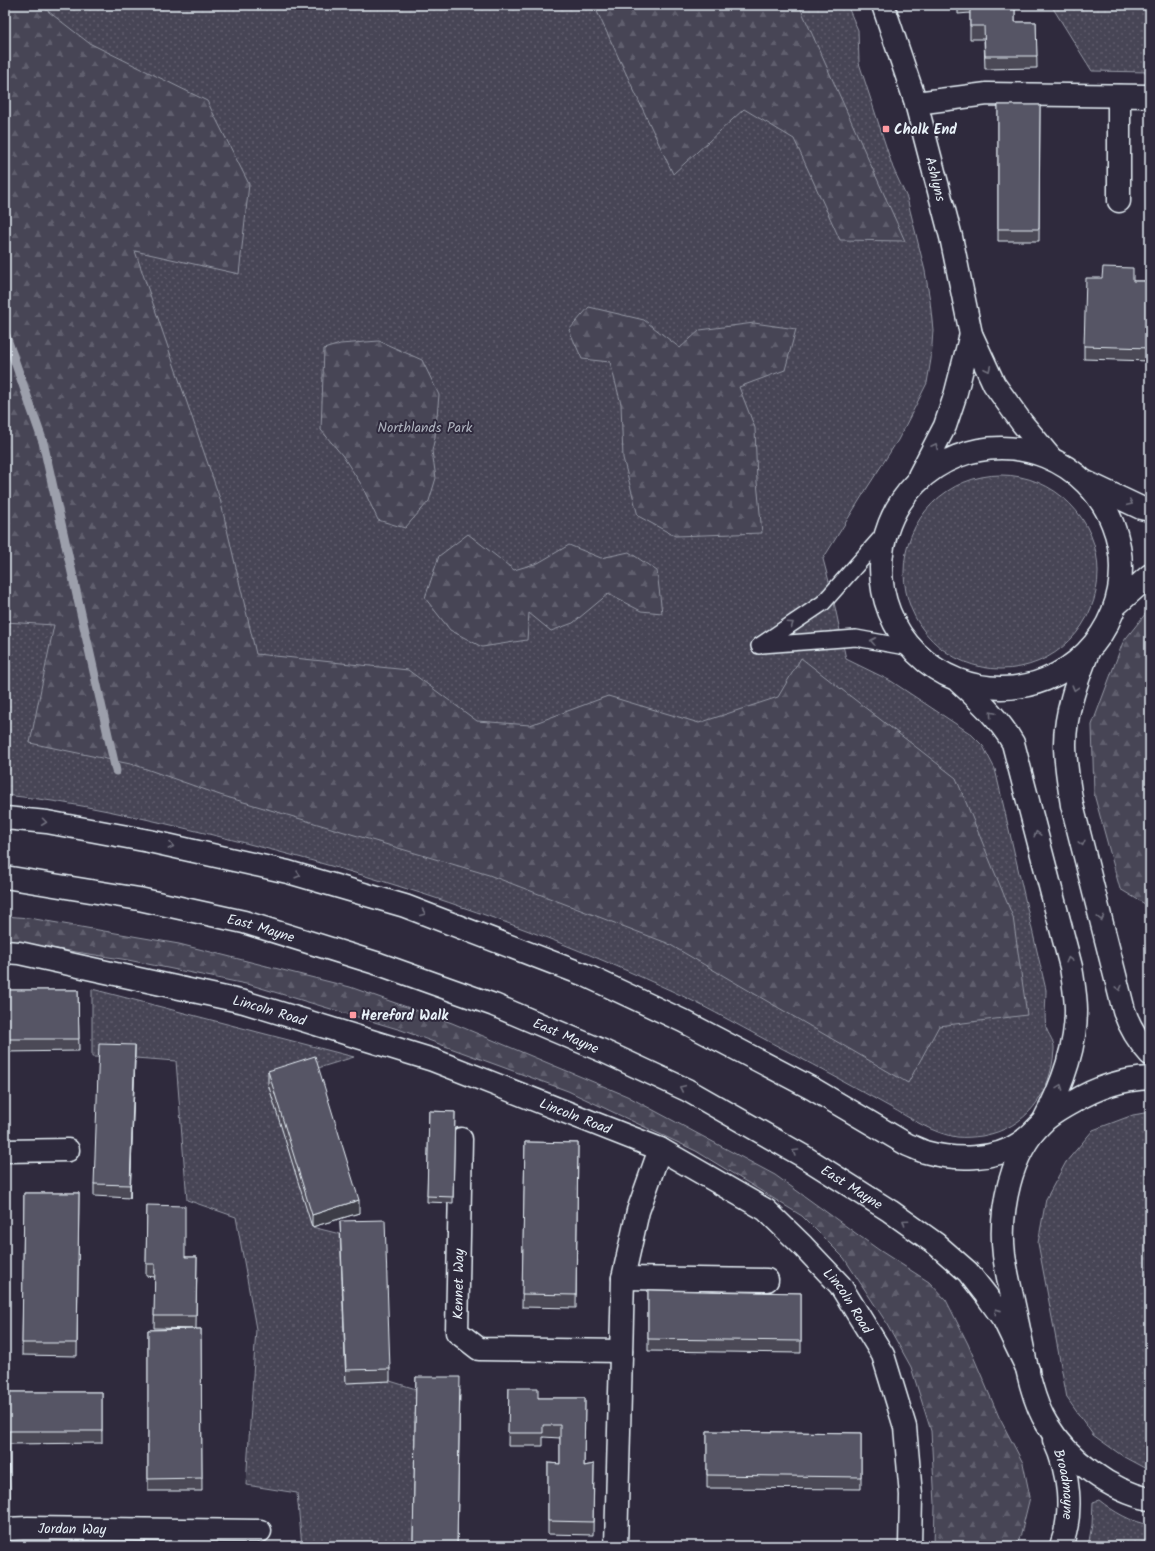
<svg xmlns="http://www.w3.org/2000/svg" width="1155" height="1551" font-family="Kalam,sans-serif">
<defs>
<pattern id="grass-dots" width="8" height="8" patternUnits="userSpaceOnUse"><rect width="8" height="8" fill="#464455"/><path d="M2 2h.1M6 6h.1" fill="none" stroke="#615f6e" stroke-width="1.8" stroke-linecap="round"/></pattern>
<pattern id="forest-firs" width="22" height="20" patternUnits="userSpaceOnUse"><rect width="22" height="20" fill="#464455"/><path d="M5 1l3.5 6h-7zM16 11l3.5 6h-7z" fill="#615f6e"/></pattern>
</defs>
<rect width="100%" height="100%" fill="#2f2a3d"/>
<filter id="ink" filterUnits="userSpaceOnUse"><feTurbulence type="fractalNoise" baseFrequency=".025" numOctaves="2"/><feDisplacementMap in="SourceGraphic" scale="8" xChannelSelector="R" yChannelSelector="G"/><feConvolveMatrix kernelMatrix="1 2 1 2 8 2 1 2 1" color-interpolation-filters="sRGB"/></filter>
<g filter="url(#ink)">
<path fill="url(#grass-dots)" stroke="#979aa6" d="M 5,5 L 847,5 L 858,30 L 859,63 L 893,168 L 907,198 L 925,271 L 930,301 L 933,330 L 931,359 L 927,383 L 916,405 L 898,440 L 867,488 L 823,559 L 832,593 L 846,659 L 891,681 L 971,734 L 983,746 L 995,769 L 1046,990 C 1046,1001 1044,1017 1046,1027 C 1048,1035 1055,1041 1054,1050 C 1051,1094 1027,1128 982,1136 C 974,1137 964,1138 957,1137 C 934,1134 910,1118 890,1107 C 856,1088 821,1069 787,1051 C 748,1031 711,1009 672,991 C 526,923 373,874 217,836 C 147,819 77,802 5,795 Z
M 1051,5 L 1150,5 L 1150,72 L 1092,71 Z
M904 572a97 97 0 1 1 194 0a97 97 0 1 1-194 0Z
M 92,989 L 354,1057 L 315,1069 L 312,1227 L 340,1234 L 346,1383 L 390,1381 L 416,1389 L 413,1546 L 302,1546 L 297,1493 L 246,1485 L 256,1329 L 236,1217 L 187,1200 L 176,1061 L 135,1058 L 92,1057 Z
M 1150,1112 L 1150,1471 L 1124,1457 L 1093,1435 L 1067,1398 L 1038,1243 L 1046,1199 L 1066,1162 L 1093,1130 L 1133,1115 Z
M 1099,1500 C 1114,1512 1131,1522 1150,1525 L 1150,1537 L 1139,1546 L 1088,1546 L 1092,1525 L 1093,1502 Z"/>
<path fill="url(#forest-firs)" stroke="#979aa6" d="M 5,5 L 40,5 L 89,43 L 207,101 L 249,184 L 239,274 L 135,251 L 220,499 L 256,654 L 408,670 L 477,721 L 530,725 L 608,696 L 699,723 L 778,697 L 801,658 L 956,778 L 1013,917 L 1027,1015 L 939,1026 L 908,1083 L 667,943 L 489,875 L 220,795 L 135,765 L 30,743 L 54,625 L 5,622 L 5,524 L 10,524 L 5,511 Z
M 594,5 L 799,5 L 905,241 L 840,240 L 794,139 L 744,109 L 673,174 Z
M 589,307 L 644,320 L 680,348 L 700,330 L 754,323 L 796,329 L 785,370 L 739,387 L 755,428 L 757,482 L 762,533 L 675,536 L 638,516 L 623,458 L 621,404 L 610,362 L 582,359 L 569,330 Z
M 379,341 L 422,360 L 439,395 L 435,437 L 432,451 L 436,478 L 429,501 L 405,528 L 378,520 L 361,484 L 342,455 L 321,430 L 324,349 L 340,344 Z
M 468,534 L 514,570 L 538,563 L 569,545 L 601,558 L 629,552 L 657,571 L 662,613 L 641,611 L 608,594 L 573,623 L 551,631 L 529,613 L 527,640 L 482,647 L 450,630 L 425,598 L 439,556 Z
M 1150,608 L 1150,907 L 1120,889 L 1094,794 L 1092,725 L 1123,642 Z
M 5,916 L 29,918 L 179,944 L 350,987 L 452,1023 L 627,1096 L 775,1175 L 879,1250 L 929,1282 L 946,1300 L 968,1344 L 999,1417 L 1023,1463 L 1030,1497 L 1021,1534 L 1016,1546 L 934,1546 L 935,1504 L 931,1431 L 911,1367 L 886,1322 L 844,1258 L 802,1216 L 696,1151 L 568,1091 L 401,1030 L 251,985 L 128,960 L 5,941 Z"/>
<g fill="none" stroke-linecap="round" stroke-linejoin="round">
<path stroke="#9c9fab" stroke-width="9" d="M 5,333 L 43,442 L 116,771"/>
<g stroke="#e8f1f8" stroke-width="18">
<path id="service" d="M 762,645 L 856,638 L 911,648
M 759,646 L 823,603 L 885,533"/>
</g>
<g stroke="#e8f1f8" stroke-width="25">
<g id="minor">
<path d="M 916,103 L 987,94 L 1150,96"/>
<path d="M 1119,201 L 1119,96"/>
<path d="M 1086,482 L 1141,508 L 1150,510"/>
<path d="M 1115,606 L 1150,575"/>
<path id="s1" d="M 5,952 L 19,953 L 244,1002 L 433,1060 L 660,1149 L 766,1210 L 803,1246 L 840,1285 L 883,1355 L 905,1427 L 911,1495 L 910,1546"/>
<path d="M 461,1139 L 457,1332 L 479,1349 L 621,1351"/>
<path d="M 5,1151 L 68,1150"/>
<path d="M 623,1278 L 767,1280"/>
<path id="s2" d="M 5,1529 L 28,1528 L 260,1531"/>
<path d="M 616,1546 L 623,1278 L 638,1211 L 660,1149"/>
</g>
</g>
<g stroke="#e8f1f8" stroke-width="25">
<g id="tertiary">
<path id="s3" d="M 883,5 L 916,103 L 951,237 L 971,334 L 994,384 L 1022,423 L 1050,457"/>
<circle cx="1001" cy="568" r="120"/>
<path d="M 919,476 L 945,426 L 955,396 L 971,334"/>
<path d="M 1088,652 C 1077,681 1065,712 1065,744 C 1065,764 1069,785 1072,805 L 1124,1011 C 1130,1028 1138,1041 1150,1054"/>
<path d="M 959,682 C 980,701 999,719 1013,743 L 1071,967 C 1073,981 1076,996 1076,1010 C 1076,1050 1061,1088 1043,1122"/>
</g>
</g>
<g stroke="#e8f1f8" stroke-width="25">
<g id="primary">
<path d="M 5,818 L 47,822 L 149,841 L 288,872 L 405,906 L 585,975 L 683,1021 L 813,1089 L 908,1145 C 914,1147 919,1150 925,1152 C 954,1160 995,1161 1020,1143 C 1029,1137 1036,1129 1043,1122"/>
<path id="s4" d="M 5,877 L 139,899 L 244,922 L 379,964 L 494,1005 L 603,1051 L 687,1090 L 803,1156 L 890,1211 L 936,1244 L 968,1272 L 986,1295 L 1004,1320 L 1028,1370"/>
<path d="M 1150,1078 C 1123,1079 1096,1088 1073,1102 C 1062,1108 1051,1114 1043,1122 C 1010,1153 999,1211 1004,1255 C 1007,1277 1013,1298 1017,1320 C 1024,1352 1030,1397 1047,1424 C 1068,1459 1110,1491 1150,1499"/>
<path id="s5" d="M 1054,1440 C 1069,1472 1074,1512 1061,1546"/>
</g>
</g>
<use href="#service" stroke="#2f2a3d" stroke-width="15"/>
<use href="#minor" stroke="#2f2a3d" stroke-width="22"/>
<use href="#tertiary" stroke="#2f2a3d" stroke-width="22"/>
<use href="#primary" stroke="#2f2a3d" stroke-width="22"/>
</g>
<path fill="#4b4957" stroke="#e8f1f8" d="M 958,5 L 1015,5 L 1015,22 L 1036,22 L 1037,68 L 985,69 L 984,39 L 970,39 L 970,13 L 958,14 Z
M 998,105 L 1040,105 L 1039,241 L 998,241 Z
M 1133,281 L 1150,281 L 1150,361 L 1084,359 L 1084,346 Z
M 5,990 L 78,990 L 79,1051 L 5,1052 Z
M 135,1058 L 130,1198 L 94,1196 L 94,1184 Z
M 268,1071 L 359,1213 L 312,1227 L 268,1084 Z
M 429,1111 L 455,1112 L 453,1203 L 427,1202 Z
M 525,1142 L 578,1143 L 576,1308 L 522,1307 Z
M 24,1193 L 79,1193 L 77,1356 L 22,1355 Z
M 147,1205 L 185,1257 L 197,1257 L 196,1329 L 154,1328 L 155,1277 L 146,1276 Z
M 340,1221 L 390,1369 L 390,1381 L 346,1383 Z
M 648,1290 L 801,1293 L 801,1353 L 648,1351 Z
M 201,1329 L 202,1491 L 148,1491 L 148,1330 Z
M 416,1377 L 460,1390 L 457,1546 L 413,1546 Z
M 509,1388 L 538,1398 L 585,1398 L 584,1466 L 594,1464 L 593,1535 L 548,1534 L 548,1463 L 560,1464 L 560,1438 L 543,1437 L 543,1446 L 508,1446 Z
M 5,1392 L 102,1392 L 102,1443 L 9,1444 L 10,1513 L 5,1513 Z
M 707,1431 L 861,1433 L 861,1489 L 707,1488 Z"/>
<path fill="#3d3c47" stroke="#e8f1f8" d="M 135,1045 L 135,1058 L 130,1198 L 130,1185 Z
M 359,1200 L 359,1213 L 312,1227 L 312,1215 Z"/>
<path fill="#575565" stroke="#e8f1f8" d="M 970,5 L 1015,5 L 1015,22 L 1036,22 L 1037,56 L 985,56 L 984,26 L 970,26 Z
M 998,105 L 1040,105 L 1039,229 L 998,229 Z
M 1103,267 L 1133,268 L 1133,281 L 1150,281 L 1150,348 L 1084,346 L 1086,278 L 1102,278 Z
M 5,990 L 78,990 L 79,1039 L 5,1039 Z
M 99,1044 L 135,1045 L 130,1185 L 94,1184 Z
M 315,1056 L 359,1200 L 312,1215 L 268,1071 Z
M 429,1111 L 455,1112 L 453,1197 L 427,1196 Z
M 525,1142 L 578,1143 L 576,1295 L 522,1294 Z
M 24,1193 L 79,1193 L 77,1343 L 22,1343 Z
M 147,1205 L 185,1206 L 185,1257 L 197,1257 L 196,1316 L 154,1316 L 155,1264 L 146,1264 Z
M 385,1220 L 390,1369 L 346,1370 L 340,1221 Z
M 648,1290 L 801,1293 L 801,1341 L 648,1339 Z
M 201,1329 L 202,1478 L 148,1479 L 148,1330 Z
M 416,1377 L 460,1377 L 457,1544 L 413,1543 Z
M 509,1388 L 538,1388 L 538,1398 L 585,1398 L 584,1466 L 594,1464 L 593,1522 L 548,1521 L 548,1463 L 560,1464 L 560,1425 L 543,1425 L 543,1433 L 508,1433 Z
M 5,1392 L 102,1392 L 102,1431 L 9,1431 L 10,1500 L 5,1500 Z
M 707,1431 L 861,1433 L 861,1477 L 707,1475 Z"/>
<defs><path id="oneway-chevron" d="M-2-3.5L2.5 0L-2 3.5" fill="none" stroke-width="1.6" stroke-linecap="round" stroke-linejoin="round"/></defs>
<g stroke="#70707e">
<use href="#oneway-chevron" transform="translate(988 369) rotate(65)"/>
<use href="#oneway-chevron" transform="translate(935 446) rotate(-63)"/>
<use href="#oneway-chevron" transform="translate(1130 503) rotate(25)"/>
<use href="#oneway-chevron" transform="translate(791 624) rotate(-34)"/>
<use href="#oneway-chevron" transform="translate(873 641) rotate(-170)"/>
<use href="#oneway-chevron" transform="translate(1075 688) rotate(106)"/>
<use href="#oneway-chevron" transform="translate(992 714) rotate(-131)"/>
<use href="#oneway-chevron" transform="translate(44 822) rotate(7)"/>
<use href="#oneway-chevron" transform="translate(1037 834) rotate(-104)"/>
<use href="#oneway-chevron" transform="translate(1082 843) rotate(76)"/>
<use href="#oneway-chevron" transform="translate(171 846) rotate(13)"/>
<use href="#oneway-chevron" transform="translate(298 875) rotate(16)"/>
<use href="#oneway-chevron" transform="translate(423 913) rotate(21)"/>
<use href="#oneway-chevron" transform="translate(1101 918) rotate(76)"/>
<use href="#oneway-chevron" transform="translate(1069 960) rotate(-104)"/>
<use href="#oneway-chevron" transform="translate(1119 988) rotate(76)"/>
<use href="#oneway-chevron" transform="translate(1060 1087) rotate(-70)"/>
<use href="#oneway-chevron" transform="translate(682 1088) rotate(-155)"/>
<use href="#oneway-chevron" transform="translate(795 1152) rotate(-149)"/>
<use href="#oneway-chevron" transform="translate(905 1222) rotate(-145)"/>
<use href="#oneway-chevron" transform="translate(997 1311) rotate(-125)"/>
</g>
</g>
<g fill="#ff9aa2" stroke="#2f2a3d" stroke-width="1.5">
<rect x="882" y="125" width="8" height="8" rx="2"/>
<rect x="349" y="1011" width="8" height="8" rx="2"/>
</g>
<g text-anchor="middle" stroke-width="4" stroke-linejoin="round" paint-order="stroke">
<g font-size="14" font-weight="bold" fill="#e8f1f8" stroke="#2f2a3d" text-anchor="start">
<text x="894" y="134">Chalk End</text>
<text x="361" y="1020">Hereford Walk</text>
</g>
<g font-size="14" fill="#e8f1f8" stroke="#2f2a3d">
<text dy="5" stroke="none"><textPath href="#s3" startOffset="182">Ashlyns</textPath></text>
<text dy="5" stroke="none"><textPath href="#s4" startOffset="261">East Mayne</textPath></text>
<text dy="5" stroke="none"><textPath href="#s1" startOffset="271">Lincoln Road</textPath></text>
<text dy="5" stroke="none"><textPath href="#s4" startOffset="585">East Mayne</textPath></text>
<text dy="5" stroke="none"><textPath href="#s1" startOffset="595">Lincoln Road</textPath></text>
<text dy="5" stroke="none"><textPath href="#s4" startOffset="909">East Mayne</textPath></text>
<text transform="translate(458 1284) rotate(-89)" y="5">Kennet Way</text>
<text dy="5" stroke="none"><textPath href="#s1" startOffset="931">Lincoln Road</textPath></text>
<text dy="5" stroke="none"><textPath href="#s5" startOffset="46">Broadmayne</textPath></text>
<text dy="5" stroke="none"><textPath href="#s2" startOffset="67">Jordan Way</textPath></text>
</g>
<g font-size="14" fill="#afb4bf" stroke="#2f2a3d">
<text x="425" y="432">Northlands Park</text>
</g>
</g>
<rect width="1155" height="1551" fill="none" stroke="#2f2a3d" stroke-width="20"/>
<rect x="10" y="10" width="1135" height="1531" fill="none" stroke="#e8f1f8" stroke-width="1.5" filter="url(#ink)"/>
</svg>
